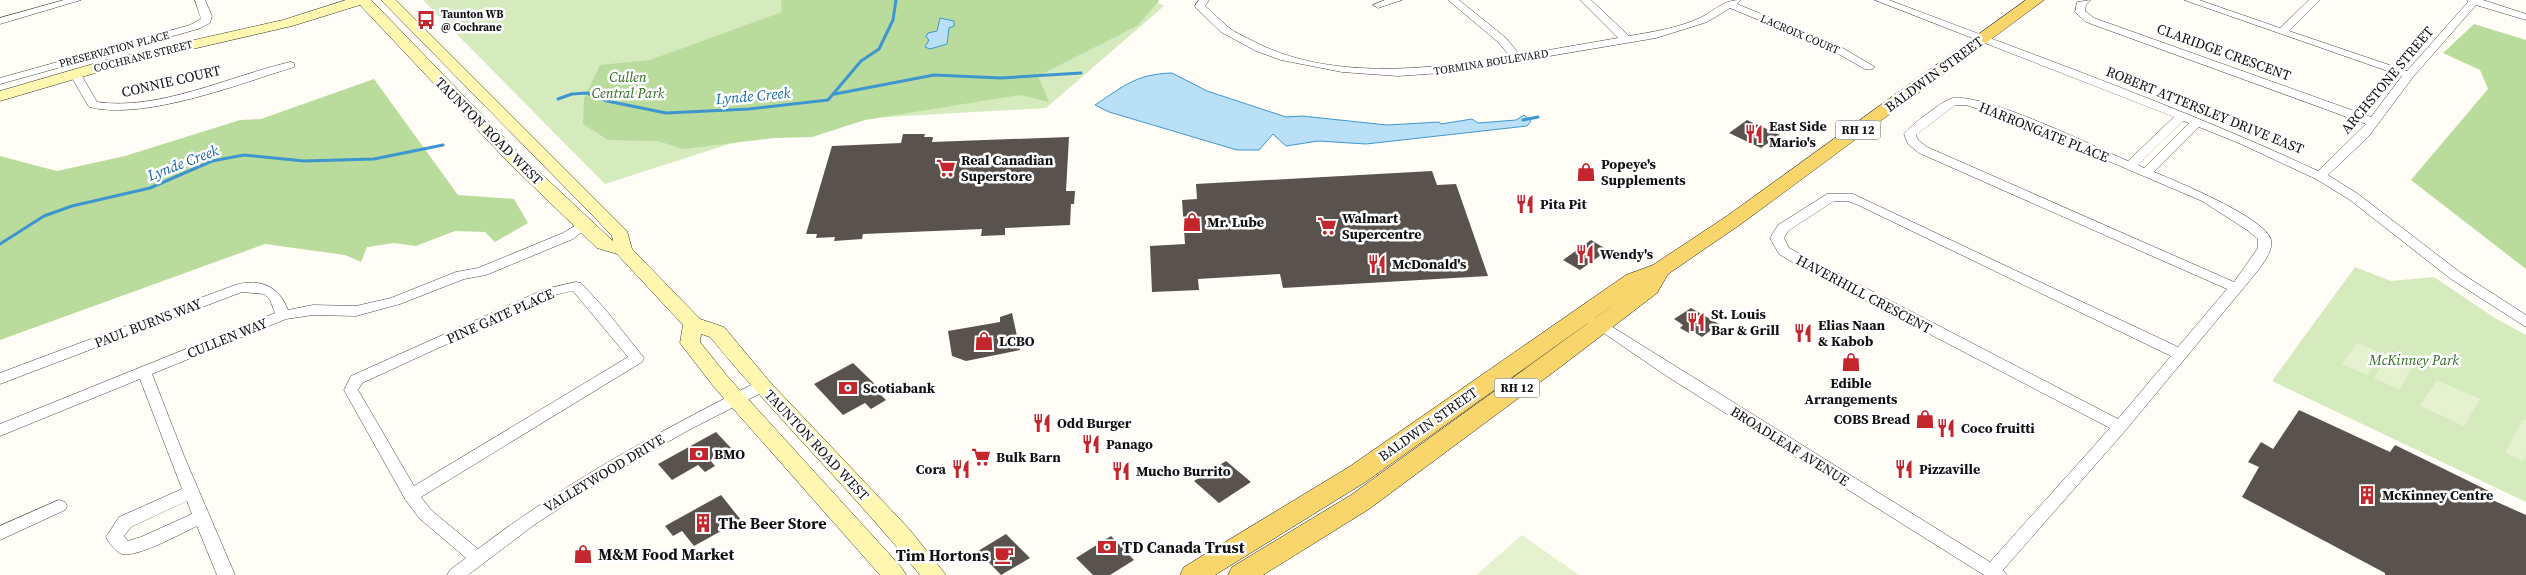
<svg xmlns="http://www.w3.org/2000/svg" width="2526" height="575" font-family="'Source Serif 4',serif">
<rect width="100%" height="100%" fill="#fffdf5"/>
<path fill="#d5ebbd" d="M 423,0 L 1153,0 L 1164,6 L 1046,108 L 797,122 L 605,184 Z
M 2355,267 L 2391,281 L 2434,277 L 2495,318 L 2526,335 L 2526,502 L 2272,381 Z"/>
<path fill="#b9dc9c" d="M 781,0 L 1158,0 L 1159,1 L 1137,26 L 1038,76 L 1049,102 L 1020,95 L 865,120 L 812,137 L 775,138 L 683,149 L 658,141 L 608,140 L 583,124 L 584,98 L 600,65 L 650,60 L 782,12 Z
M 2474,24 L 2526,40 L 2526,269 L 2411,180 L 2488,89 L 2480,70 L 2443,53 Z
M 374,79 L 458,195 L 514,199 L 528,223 L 495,242 L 485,232 L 455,231 L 416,246 L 394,243 L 367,247 L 361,262 L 345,255 L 265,244 L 0,340 L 0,156 L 57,171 L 125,156 L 240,120 L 261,119 Z"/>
<path fill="#e6f2cf" d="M 2357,343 L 2381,353 L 2367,375 L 2342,364 Z
M 2388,357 L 2413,367 L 2399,389 L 2374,378 Z
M 2437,380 L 2480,399 L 2464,426 L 2420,406 Z
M 2523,419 L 2526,420 L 2526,455 L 2523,461 L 2505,453 Z
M 1522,535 L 1579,575 L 1476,575 Z"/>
<path fill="#b9e0f7" stroke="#3f96cf" d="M 940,18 L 954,21 L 954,26 L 949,28 L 947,44 L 930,49 L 925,47 L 929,40 L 926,37 L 928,33 L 937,31 Z
M 1172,73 L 1207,91 L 1286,117 L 1302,116 L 1387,125 L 1439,122 L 1441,124 L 1472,119 L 1478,123 L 1516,120 L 1524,115 L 1531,121 L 1527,126 L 1366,144 L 1318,141 L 1286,146 L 1273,134 L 1259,150 L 1237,150 L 1109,112 L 1095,105 C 1124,86 1136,74 1172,73 Z"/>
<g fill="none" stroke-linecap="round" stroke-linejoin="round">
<path stroke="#3f96cf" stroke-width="3" d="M 835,94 L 934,75 L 1001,78 L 1081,73
M 558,99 L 572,94 L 587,93 L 607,101 L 666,113 L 749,109 L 828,100 L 861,61 L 879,49 L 893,20 L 896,0
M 1523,120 L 1538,117
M 0,244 L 44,216 L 72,206 L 150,188 L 212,161 L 244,155 L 304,161 L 374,159 L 443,145"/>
</g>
<path fill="#5a524d" d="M 1747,120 L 1780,135 L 1761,148 L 1729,133 Z
M 903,134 L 925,134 L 924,137 L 933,137 L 932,142 L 1069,137 L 1066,191 L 1075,191 L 1074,204 L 1071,204 L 1070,225 L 1005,228 L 1005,235 L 981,236 L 982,229 L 863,234 L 862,239 L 834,241 L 835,237 L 816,238 L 817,234 L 806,234 L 832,146 L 901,143 Z
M 1432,171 L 1437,185 L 1456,184 L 1488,276 L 1283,288 L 1280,274 L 1198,279 L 1199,290 L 1152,292 L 1150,246 L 1185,244 L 1182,200 L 1197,199 L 1196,184 Z
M 1591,240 L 1606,249 L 1599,254 L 1601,255 L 1580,270 L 1563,260 Z
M 1691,308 L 1719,324 L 1702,337 L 1692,331 L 1689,333 L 1680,328 L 1683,325 L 1674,319 Z
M 1012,313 L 1020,350 L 966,361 L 952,356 L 948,331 L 1000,322 L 1000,317 Z
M 853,363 L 884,393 L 881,395 L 886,400 L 871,409 L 865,403 L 843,415 L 814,384 Z
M 2299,410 L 2390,452 L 2395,445 L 2491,492 L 2488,498 L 2526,515 L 2526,575 L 2385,575 L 2385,573 L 2242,497 L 2259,467 L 2248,462 L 2261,442 L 2273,449 Z
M 716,432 L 731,448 L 710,460 L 715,466 L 705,472 L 698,465 L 672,480 L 658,464 Z
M 1226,461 L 1251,482 L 1219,503 L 1194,481 Z
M 721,495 L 741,520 L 694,546 L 682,531 L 673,536 L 665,526 Z
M 1006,534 L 1030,558 L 1001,575 L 978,551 Z
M 1111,536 L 1134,560 L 1110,575 L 1093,575 L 1076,558 Z"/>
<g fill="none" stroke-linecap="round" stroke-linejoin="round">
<g stroke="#444" stroke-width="1">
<path id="street" d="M 64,0 L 81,0 L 0,24 L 0,18 Z
M 195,0 L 205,0 L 212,16 L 210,23 L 198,29 L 0,84 L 0,78 L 190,25 L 201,19 Z
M 1199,0 L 1209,0 L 1205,6 C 1213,13 1220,20 1228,27 C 1234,32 1243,36 1251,40 C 1327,81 1428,70 1510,56 L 1498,42 L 1448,0 L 1459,0 L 1506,38 L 1520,55 L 1618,38 L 1580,0 L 1591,0 L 1629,36 C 1652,32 1678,28 1700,18 C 1716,10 1722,0 1741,0 L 1737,4 L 1841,47 L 1875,67 L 1873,69 L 1865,69 L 1833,51 L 1730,8 L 1707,22 L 1656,38 L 1455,72 L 1398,76 L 1342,72 L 1281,60 L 1256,51 L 1221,32 L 1196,8 L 1195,6 Z
M 1385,0 L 1402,0 L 1378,8 L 1373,5 Z
M 1875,0 L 1889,0 C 2033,55 2179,106 2318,171 L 2366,124 L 2086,22 L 2075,12 L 2077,2 L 2091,0 L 2086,5 L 2085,11 L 2094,18 L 2371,117 L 2402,76 L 2184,0 L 2199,0 L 2280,28 L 2309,0 L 2320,0 L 2289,31 L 2407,71 L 2468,2 L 2467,0 L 2483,0 L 2526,14 L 2526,20 L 2476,5 L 2413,77 L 2369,136 L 2328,175 L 2358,194 L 2461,273 L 2526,315 L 2526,327 L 2451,279 L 2350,200 L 2316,179 L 2241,144 L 2199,127 L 2154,172 C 2176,181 2266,218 2271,240 C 2273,250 2265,260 2260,268 L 2125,431 L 2003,570 L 2007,575 L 1984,575 L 1668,377 L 1586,321 L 1588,318 L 1598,318 L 1990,562 L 2110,428 L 1797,265 L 1779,254 L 1770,238 L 1778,225 L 1827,194 L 1853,194 L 2178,347 L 2227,289 L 1919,153 L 1908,144 L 1904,134 C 1910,126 1943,100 1953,98 C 1987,94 2091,145 2128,161 L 2174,117 ZM 1955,105 L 1966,105 L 2010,119 L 2202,201 L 2247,230 L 2258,239 L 2258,248 L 2234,282 L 1927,147 L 1918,140 L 1916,135 ZM 2183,121 L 2189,123 L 2144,168 L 2138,165 ZM 1834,201 L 1848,201 L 1858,205 L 2171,356 L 2118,419 L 1789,248 L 1784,238 L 1788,231 Z
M 290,62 L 294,63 L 294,67 C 239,84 144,121 89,107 L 69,73 L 71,71 L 79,71 L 97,102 C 159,111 230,76 290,62 Z
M 583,221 L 590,225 L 573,239 L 486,275 L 464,279 L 400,304 L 356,316 L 313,315 L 286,319 L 152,374 L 184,456 L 235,575 L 217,575 L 197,526 C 182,533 137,558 122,554 C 116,552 109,543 106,537 L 119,517 L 182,489 L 140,379 L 0,436 L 0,424 L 275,313 L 270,300 L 264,294 L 242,292 L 0,384 L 0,373 L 235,285 C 260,278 279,286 288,310 L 313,305 L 356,306 L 391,298 L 456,272 L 478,268 L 563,233 ZM 187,501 L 192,514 L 141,537 L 128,541 L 124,536 L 131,527 Z
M 576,282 L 581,283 L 605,309 L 644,358 L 642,362 L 421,497 L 431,510 L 478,549 C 564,483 660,431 757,382 L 767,382 L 769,386 L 767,390 L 687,431 L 609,476 L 534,525 L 468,575 L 447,575 L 450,570 L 466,558 L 419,518 L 405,499 L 344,390 L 351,376 L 545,289 ZM 573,291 L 628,357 L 414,486 L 358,390 L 362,383 L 554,295 Z
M 59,500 L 65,502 L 67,506 L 65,510 L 0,540 L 0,526 Z"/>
</g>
<g stroke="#333" stroke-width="1">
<path id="secondary" d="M 346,0 L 371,0 L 519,153 L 613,241 L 612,236 L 597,220 L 381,0 L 396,0 L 627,231 L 632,249 L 700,319 L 724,327 L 769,381 L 910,530 L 946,575 L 920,575 C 854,493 777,419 710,337 L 701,334 L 700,342 L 728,377 L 902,568 L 906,575 L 880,575 L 714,387 L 680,343 L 683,325 L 617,254 L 597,248 L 507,161 L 360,5 L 292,26 L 119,66 L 0,101 L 0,91 L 110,59 L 283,20 Z"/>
</g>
<g stroke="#222" stroke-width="1">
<path id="primary" d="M 2026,0 L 2044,0 L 1741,224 L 1668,274 L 1657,293 L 1559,368 L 1369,509 L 1263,575 L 1228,575 L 1232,567 L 1351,495 L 1620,300 L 1367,481 L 1215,575 L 1180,575 L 1184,567 L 1349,467 L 1626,275 L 1653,265 L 1727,216 Z"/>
</g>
<use href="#street" fill="#fff" fill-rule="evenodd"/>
<use href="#secondary" fill="#fff6b0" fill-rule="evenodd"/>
<use href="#primary" fill="#f9d66b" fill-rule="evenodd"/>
</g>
<defs>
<g id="bus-bare" transform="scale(1.5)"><path d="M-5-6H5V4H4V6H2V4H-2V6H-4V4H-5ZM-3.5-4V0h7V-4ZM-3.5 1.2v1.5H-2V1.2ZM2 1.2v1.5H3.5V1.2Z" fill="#c4262e" stroke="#fff" stroke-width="2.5" paint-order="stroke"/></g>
<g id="restaurant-bare" transform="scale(1.5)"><path d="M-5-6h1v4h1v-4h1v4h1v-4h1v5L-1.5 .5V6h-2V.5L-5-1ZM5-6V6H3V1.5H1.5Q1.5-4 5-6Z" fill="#c4262e" stroke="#fff" stroke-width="2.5" paint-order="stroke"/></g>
<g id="supermarket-bare" transform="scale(1.5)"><path d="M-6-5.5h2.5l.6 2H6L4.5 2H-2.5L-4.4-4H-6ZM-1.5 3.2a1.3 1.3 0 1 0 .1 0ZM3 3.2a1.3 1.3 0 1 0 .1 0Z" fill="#c4262e" stroke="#fff" stroke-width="2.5" paint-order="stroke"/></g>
<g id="shop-bare" transform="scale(1.5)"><path d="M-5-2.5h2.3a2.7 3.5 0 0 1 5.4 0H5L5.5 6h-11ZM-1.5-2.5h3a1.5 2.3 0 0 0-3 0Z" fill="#c4262e" stroke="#fff" stroke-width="2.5" paint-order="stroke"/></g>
<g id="bank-bare" transform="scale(1.5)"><path d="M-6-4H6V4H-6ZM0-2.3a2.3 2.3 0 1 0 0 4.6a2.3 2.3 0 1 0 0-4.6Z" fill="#c4262e" stroke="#fff" stroke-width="2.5" paint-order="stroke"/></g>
<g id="building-bare" transform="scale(1.5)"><path d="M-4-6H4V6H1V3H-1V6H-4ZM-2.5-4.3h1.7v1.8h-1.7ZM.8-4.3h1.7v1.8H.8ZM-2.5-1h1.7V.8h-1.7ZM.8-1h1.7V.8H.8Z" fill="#c4262e" stroke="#fff" stroke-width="2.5" paint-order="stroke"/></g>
<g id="cafe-bare" transform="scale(1.5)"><path d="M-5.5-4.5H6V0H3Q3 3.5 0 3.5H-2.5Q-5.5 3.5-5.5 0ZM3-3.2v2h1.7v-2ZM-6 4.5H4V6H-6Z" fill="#c4262e" stroke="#fff" stroke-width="2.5" paint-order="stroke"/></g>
</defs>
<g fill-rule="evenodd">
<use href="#bus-bare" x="426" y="20"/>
<use href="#restaurant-bare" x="1754" y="134"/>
<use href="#supermarket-bare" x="946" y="168"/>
<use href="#shop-bare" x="1586" y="172"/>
<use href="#restaurant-bare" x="1525" y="204"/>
<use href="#shop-bare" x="1192" y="222"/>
<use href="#supermarket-bare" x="1327" y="226"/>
<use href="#restaurant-bare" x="1585" y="254"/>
<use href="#restaurant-bare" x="1377" y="264"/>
<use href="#restaurant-bare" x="1696" y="322"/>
<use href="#restaurant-bare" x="1803" y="333"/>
<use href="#shop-bare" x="984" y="341"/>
<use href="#shop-bare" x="1851" y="362"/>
<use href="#bank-bare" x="848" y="388"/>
<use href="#shop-bare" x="1925" y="419"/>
<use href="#restaurant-bare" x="1042" y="423"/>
<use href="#restaurant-bare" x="1946" y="428"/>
<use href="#restaurant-bare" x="1091" y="444"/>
<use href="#bank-bare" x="699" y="454"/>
<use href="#supermarket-bare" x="981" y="457"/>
<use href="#restaurant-bare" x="961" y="469"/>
<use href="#restaurant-bare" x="1904" y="469"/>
<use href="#restaurant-bare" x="1121" y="471"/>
<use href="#building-bare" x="2367" y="495"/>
<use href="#building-bare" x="703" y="523"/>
<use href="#bank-bare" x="1107" y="547"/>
<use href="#shop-bare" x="583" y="554"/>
<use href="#cafe-bare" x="1004" y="555"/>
</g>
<g text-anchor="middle" stroke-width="5" stroke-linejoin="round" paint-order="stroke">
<g font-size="11" font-weight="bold" fill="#111" stroke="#fff" text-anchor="start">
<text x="441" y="18">Taunton WB<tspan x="441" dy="13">@ Cochrane</tspan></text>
</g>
<g font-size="11" fill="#111" stroke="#fff">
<text transform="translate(1800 34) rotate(23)" y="4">LACROIX COURT</text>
<text transform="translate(114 49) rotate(-15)" y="4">PRESERVATION PLACE</text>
<text transform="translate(143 56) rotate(-14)" y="4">COCHRANE STREET</text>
<text transform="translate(1491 62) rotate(-9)" y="4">TORMINA BOULEVARD</text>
</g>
<g fill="#fff" stroke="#585858" stroke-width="1">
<rect x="1835.5" y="120.5" width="45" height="19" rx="4"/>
<rect x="1494.5" y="378.5" width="45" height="19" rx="4"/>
</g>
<g font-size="12" font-weight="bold" fill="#111">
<text x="1858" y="134">RH 12</text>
<text x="1517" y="392">RH 12</text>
</g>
<g font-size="14" fill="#111" stroke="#fff">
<text transform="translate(2224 52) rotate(20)" y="5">CLARIDGE CRESCENT</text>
<text transform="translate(1934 74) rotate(-36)" y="5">BALDWIN STREET</text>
<text transform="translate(2387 80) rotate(-50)" y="5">ARCHSTONE STREET</text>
<text transform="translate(171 81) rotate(-13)" y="5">CONNIE COURT</text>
<text transform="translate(2205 110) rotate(22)" y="5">ROBERT ATTERSLEY DRIVE EAST</text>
<text transform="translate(489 131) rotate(45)" y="5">TAUNTON ROAD WEST</text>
<text transform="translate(2044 132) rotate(22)" y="5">HARRONGATE PLACE</text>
<text transform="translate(1864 294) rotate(28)" y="5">HAVERHILL CRESCENT</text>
<text transform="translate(500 316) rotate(-24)" y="5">PINE GATE PLACE</text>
<text transform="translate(148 323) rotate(-21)" y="5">PAUL BURNS WAY</text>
<text transform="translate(227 338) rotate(-22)" y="5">CULLEN WAY</text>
<text transform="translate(1428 424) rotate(-35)" y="5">BALDWIN STREET</text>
<text transform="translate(817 445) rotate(47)" y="5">TAUNTON ROAD WEST</text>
<text transform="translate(1790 446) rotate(32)" y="5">BROADLEAF AVENUE</text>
<text transform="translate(604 473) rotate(-31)" y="5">VALLEYWOOD DRIVE</text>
</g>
<g font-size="14" font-style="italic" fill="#2f6b1f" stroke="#fff">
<text x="628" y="82">Cullen<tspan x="628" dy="16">Central Park</tspan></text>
<text x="2414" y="365">McKinney Park</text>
</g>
<g font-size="14" font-weight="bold" fill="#111" stroke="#fff" text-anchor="start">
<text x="1769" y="131">East Side<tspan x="1769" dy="16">Mario's</tspan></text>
<text x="961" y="165">Real Canadian<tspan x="961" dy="16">Superstore</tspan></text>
<text x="1601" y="169">Popeye's<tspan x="1601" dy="16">Supplements</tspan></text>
<text x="1540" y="209">Pita Pit</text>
<text x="1342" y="223">Walmart<tspan x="1342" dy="16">Supercentre</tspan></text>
<text x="1207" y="227">Mr. Lube</text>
<text x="1600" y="259">Wendy's</text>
<text x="1392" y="269">McDonald's</text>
<text x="1711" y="319">St. Louis<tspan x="1711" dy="16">Bar &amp; Grill</tspan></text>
<text x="1818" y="330">Elias Naan<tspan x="1818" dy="16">&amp; Kabob</tspan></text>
<text x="999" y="346">LCBO</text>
<text x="1851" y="388" text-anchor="middle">Edible<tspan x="1851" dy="16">Arrangements</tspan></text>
<text x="863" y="393">Scotiabank</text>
<text x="1910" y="424" text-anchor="end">COBS Bread</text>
<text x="1057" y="428">Odd Burger</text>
<text x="1961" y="433">Coco fruitti</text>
<text x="1106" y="449">Panago</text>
<text x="714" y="459">BMO</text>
<text x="996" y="462">Bulk Barn</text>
<text x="946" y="474" text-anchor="end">Cora</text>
<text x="1919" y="474">Pizzaville</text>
<text x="1136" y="476">Mucho Burrito</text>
<text x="2382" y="500">McKinney Centre</text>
</g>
<g font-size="15" font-style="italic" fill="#1768a6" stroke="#fff">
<text transform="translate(753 96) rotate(-5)" y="5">Lynde Creek</text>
<text transform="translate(183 163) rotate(-21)" y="5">Lynde Creek</text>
</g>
<g font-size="16" font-weight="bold" fill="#111" stroke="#fff" text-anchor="start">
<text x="718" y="529">The Beer Store</text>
<text x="1122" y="553">TD Canada Trust</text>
<text x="598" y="560">M&amp;M Food Market</text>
<text x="989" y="561" text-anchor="end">Tim Hortons</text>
</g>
</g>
</svg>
